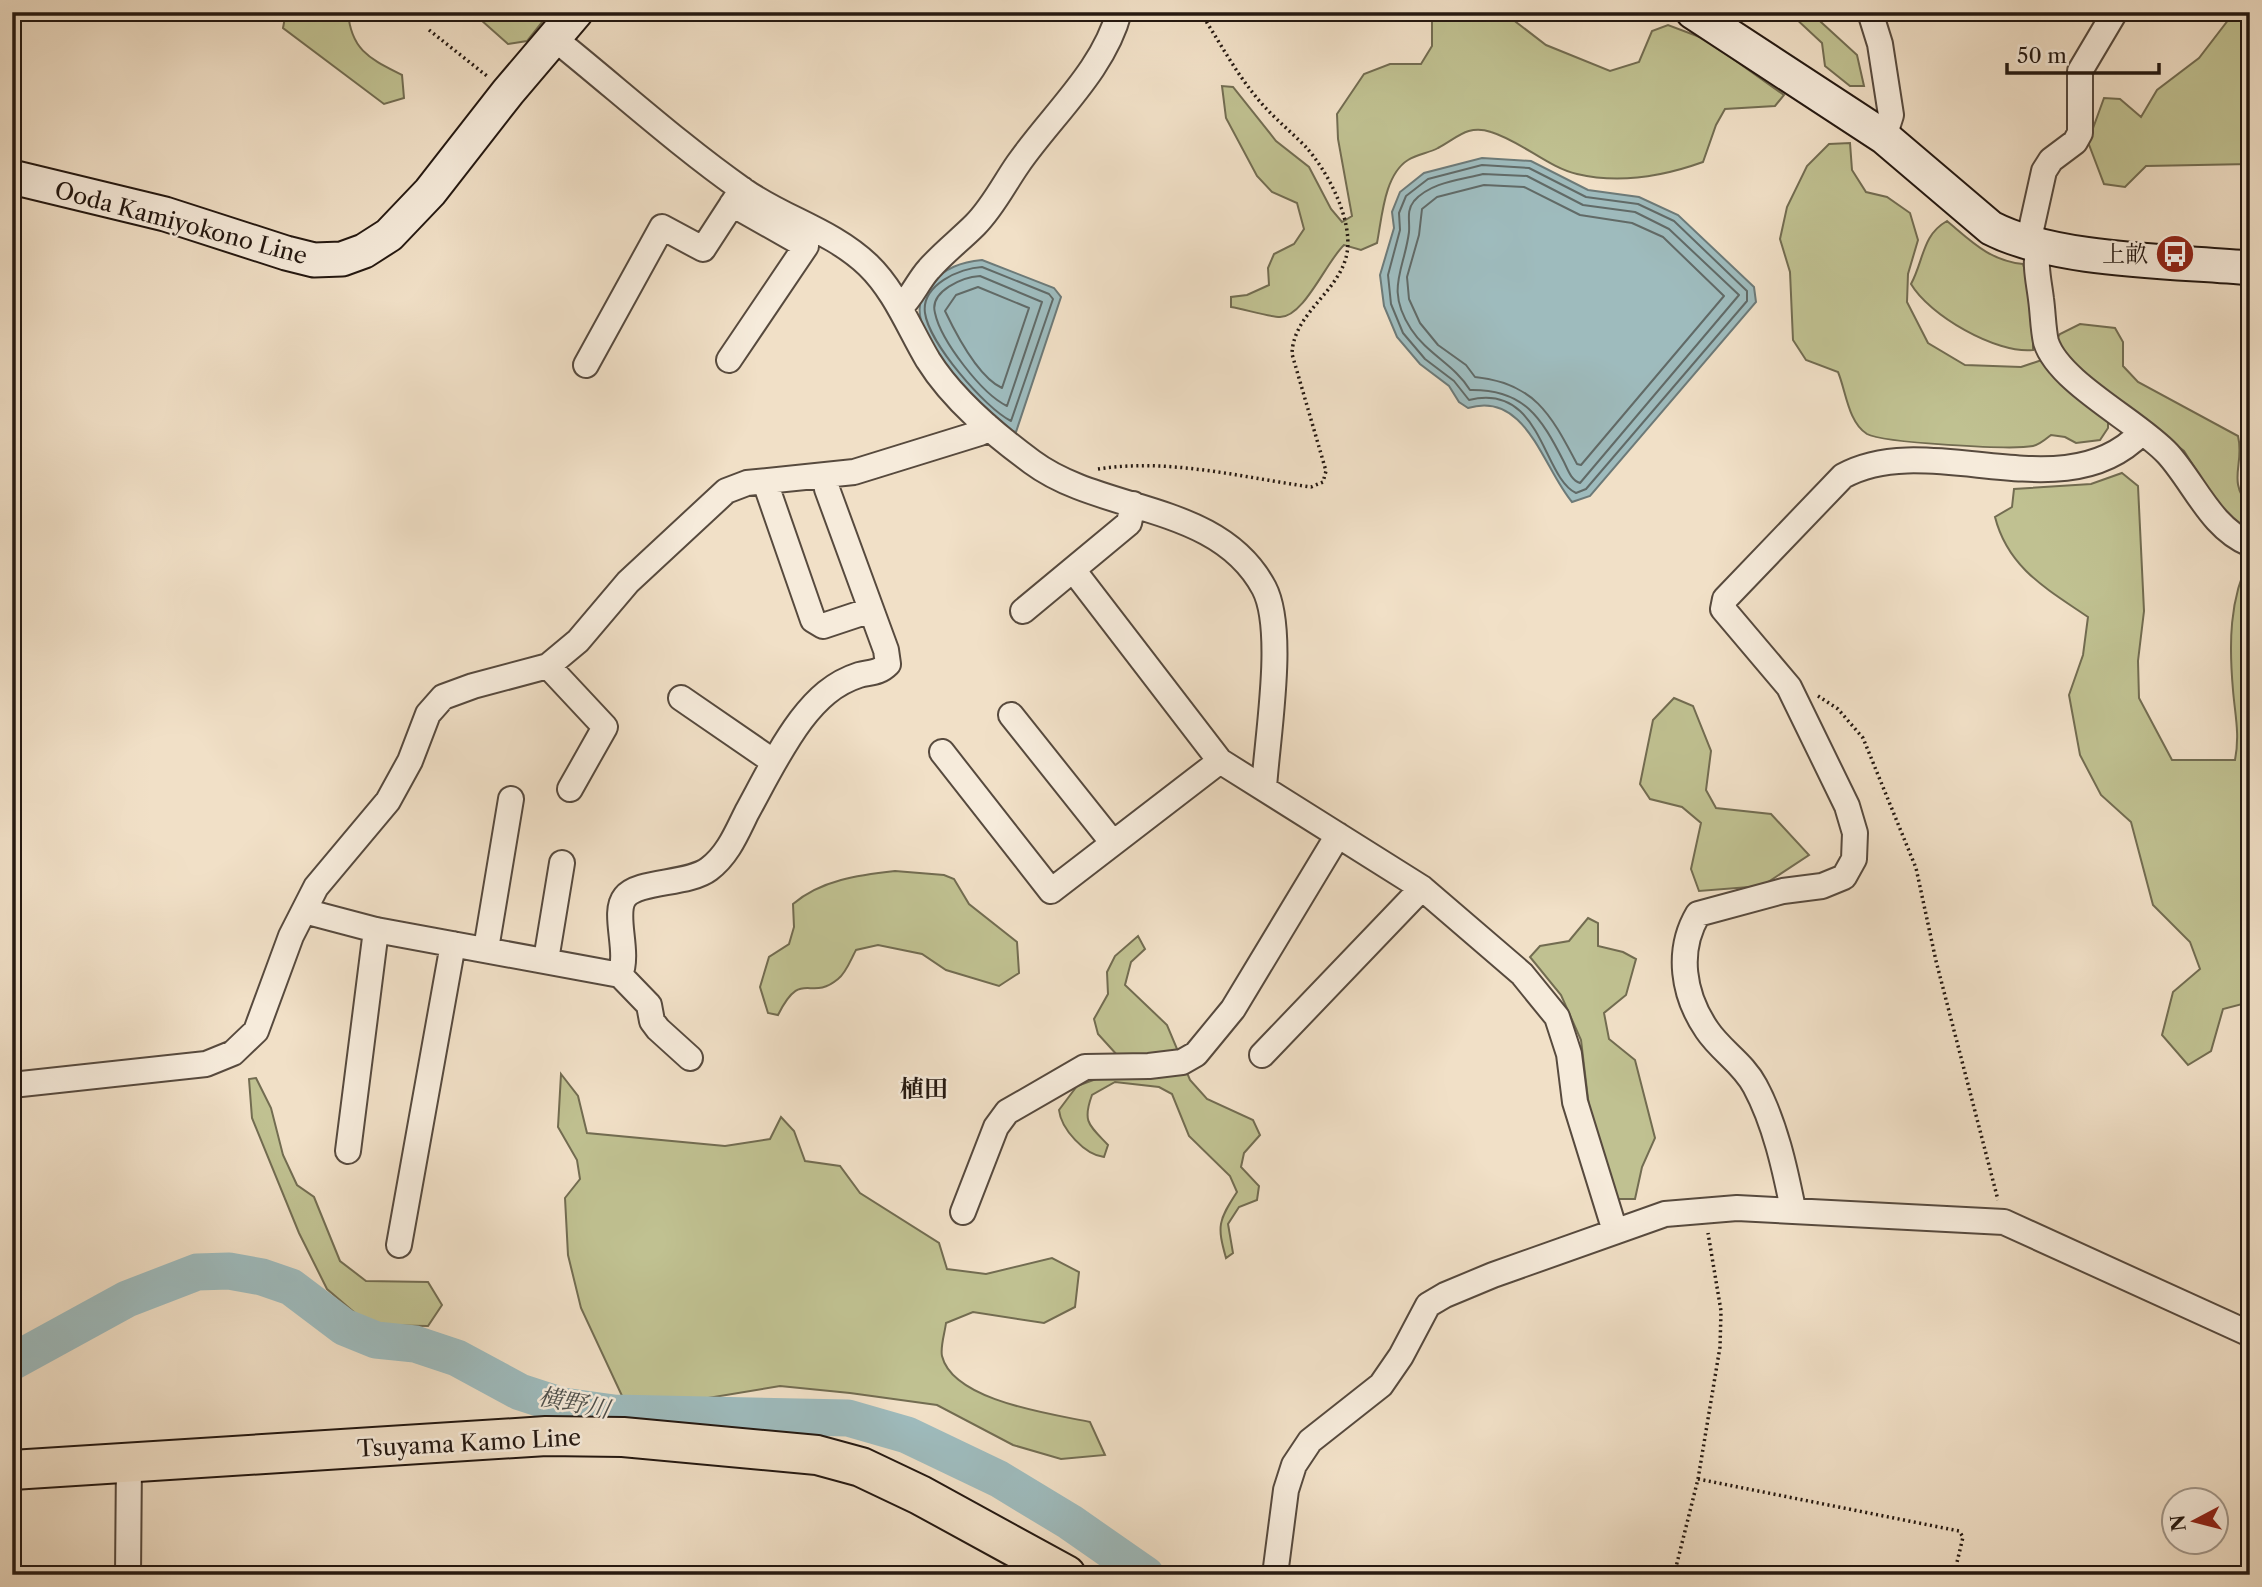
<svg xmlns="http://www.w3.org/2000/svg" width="2262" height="1587" font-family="'Libre Caslon Text','Noto Serif JP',serif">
<rect width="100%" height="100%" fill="#f1e0c7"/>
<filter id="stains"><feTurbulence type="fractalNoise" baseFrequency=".00286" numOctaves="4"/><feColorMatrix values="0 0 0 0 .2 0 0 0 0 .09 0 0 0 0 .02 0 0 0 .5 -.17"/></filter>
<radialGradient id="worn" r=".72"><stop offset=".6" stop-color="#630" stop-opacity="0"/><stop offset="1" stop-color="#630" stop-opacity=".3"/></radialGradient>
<path fill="#c0c191" stroke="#726c51" stroke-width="2" d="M 286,12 L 348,12 C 351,51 371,59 402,75 L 404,98 L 384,104 L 283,28 Z
M 472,12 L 550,12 L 527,41 L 508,44 Z
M 1432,12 L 1503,12 L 1546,45 L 1610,71 L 1639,62 L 1652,31 L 1668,25 L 1705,39 L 1784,95 L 1775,106 L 1725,109 L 1716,125 L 1703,162 C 1664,176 1619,184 1577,174 C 1549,168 1521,141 1491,132 C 1468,124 1457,138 1438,148 C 1429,153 1417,154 1408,160 C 1384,175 1382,218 1377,243 L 1361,250 L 1344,245 C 1326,262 1304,317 1280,317 C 1269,317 1244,309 1231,307 L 1231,297 L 1247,295 L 1269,285 L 1268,268 L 1274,254 L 1294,244 L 1304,229 L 1297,203 L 1272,192 L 1257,176 L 1226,118 L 1222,86 L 1233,87 L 1276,141 L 1309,167 L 1331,209 L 1342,222 L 1352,216 L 1338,139 L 1337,114 L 1364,74 L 1390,64 L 1421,64 L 1432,46 Z
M 1726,12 L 1810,12 L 1857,55 L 1864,86 L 1850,86 L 1825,66 L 1822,43 L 1792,15 C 1768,20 1749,25 1726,12 Z
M 2244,12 L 2250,12 L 2250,164 L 2146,166 L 2125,187 L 2104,184 L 2088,142 L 2104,98 L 2120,99 L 2141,117 L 2157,90 L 2199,58 L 2229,19 Z
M 1850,143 L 1852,170 L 1866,192 L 1887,197 L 1910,213 L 1918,240 L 1908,274 L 1907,302 L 1928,343 L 1965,365 L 2021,367 L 2042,360 L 2060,334 L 2080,324 L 2115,328 L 2123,342 L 2123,366 L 2138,382 L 2238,436 C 2245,465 2226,480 2250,507 L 2250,548 L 2225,516 L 2184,451 L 2138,416 L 2108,419 L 2108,428 L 2100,440 L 2076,443 L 2065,437 L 2051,435 C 2046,439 2039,445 2033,446 C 2012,450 1883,443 1867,434 C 1848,422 1846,391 1838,372 L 1806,360 L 1793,340 L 1790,272 L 1780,239 L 1787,207 L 1807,166 L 1829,144 Z
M 1947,221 C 1971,241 1990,261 2023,264 L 2033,299 L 2033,350 C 1996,354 1929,315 1911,284 C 1924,260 1922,235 1947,221 Z
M 2122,473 L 2138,486 L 2144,611 L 2138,661 L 2139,698 L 2172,760 L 2235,760 C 2240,734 2235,715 2233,690 C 2229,645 2229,599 2250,558 L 2250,1002 L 2223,1009 L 2211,1051 L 2188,1065 L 2162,1035 L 2173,992 L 2200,969 L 2190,942 L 2153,905 L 2131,822 L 2101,795 L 2080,755 L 2069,695 L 2083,655 L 2088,617 C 2047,589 2008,568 1995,517 L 2012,507 L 2014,489 L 2091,484 Z
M 1674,698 L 1693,706 L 1711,751 L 1706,790 L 1716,808 L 1771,814 L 1809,855 L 1762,886 L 1699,891 L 1691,869 L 1701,823 L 1682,807 L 1650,799 L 1640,784 L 1653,720 Z
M 895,871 L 944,875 L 954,879 L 969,904 L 1017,942 L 1019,973 L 999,986 L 946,970 L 922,954 L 878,945 L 856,950 C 851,959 846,973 838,979 C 809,1003 802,967 778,1015 L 768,1013 L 760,987 L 769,957 L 789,944 L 794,927 L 793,904 C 821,880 859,875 895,871 Z
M 1588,918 L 1598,923 L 1598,946 L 1623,952 L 1636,959 L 1626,995 L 1604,1013 L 1609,1039 L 1635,1060 L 1655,1138 L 1642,1167 L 1635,1199 L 1616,1199 L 1589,1107 L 1581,1040 L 1561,995 L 1530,957 L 1540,946 L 1569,941 Z
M 1138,936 L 1145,949 L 1131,962 L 1125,985 L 1167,1025 L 1190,1080 L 1207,1099 L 1253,1120 L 1260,1135 L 1244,1153 L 1241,1167 L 1259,1186 L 1257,1200 L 1239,1207 L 1228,1224 L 1233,1253 L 1226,1258 C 1217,1226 1218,1221 1237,1192 L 1230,1176 L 1189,1136 L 1172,1094 L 1159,1087 L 1115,1082 L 1092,1095 C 1082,1122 1089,1125 1108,1145 L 1104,1157 C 1085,1155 1061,1129 1059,1110 L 1077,1086 L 1110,1074 L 1118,1056 L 1098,1034 L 1094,1019 L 1108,994 L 1107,972 L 1115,956 Z
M 561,1074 L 578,1096 L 587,1133 L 725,1146 L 770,1139 L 781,1117 L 794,1131 L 805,1161 L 840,1166 L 860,1193 L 939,1243 L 947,1269 L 986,1274 L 1052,1258 L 1079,1272 L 1075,1307 L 1044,1323 L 973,1312 L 946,1323 C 945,1332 940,1347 942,1356 C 953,1401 1052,1414 1090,1422 L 1105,1455 L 1061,1459 L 1013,1445 L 937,1405 L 850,1393 L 780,1386 L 708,1398 L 623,1398 L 581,1308 L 568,1255 L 565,1198 L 580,1179 L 577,1160 L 558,1127 Z
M 256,1078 L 271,1108 L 283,1155 L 297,1185 L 314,1197 L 340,1261 L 366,1281 L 428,1282 L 442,1305 L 428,1326 L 369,1325 L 327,1289 L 299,1233 L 252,1118 L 249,1079 Z"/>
<path fill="#9ebbbd" stroke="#6d7a78" stroke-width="2" d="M 1482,158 L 1531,161 L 1588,190 L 1639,197 L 1678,215 L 1754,287 L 1756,302 L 1590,496 L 1572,502 C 1543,468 1526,390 1468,408 L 1459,402 L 1449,386 L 1420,364 L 1397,337 L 1384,306 L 1380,275 L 1394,228 L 1392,212 L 1400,192 L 1424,173 Z
M 982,260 L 1054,288 L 1061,297 L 1016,432 L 1008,430 C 977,403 890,326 930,284 C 945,268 961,262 982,260 Z"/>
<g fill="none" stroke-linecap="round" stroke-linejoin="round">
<path stroke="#616a67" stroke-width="2" d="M 1482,165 L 1529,168 L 1586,197 L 1638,204 L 1674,221 L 1747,291 L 1747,301 L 1586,489 L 1576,493 C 1542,477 1542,382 1469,400 L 1454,381 L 1425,359 L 1403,333 L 1391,304 L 1388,275 L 1400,230 L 1399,213 L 1406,196 L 1428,179 Z
M 1483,174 L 1527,176 L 1583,205 L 1635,212 L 1669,229 L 1739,295 L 1580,483 C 1571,480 1568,470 1564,462 C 1541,417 1524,389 1470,390 C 1455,365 1427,354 1411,329 C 1385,289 1404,271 1409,232 C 1410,220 1406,211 1414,201 C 1431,182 1460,180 1483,174 Z
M 1484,185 L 1524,187 L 1580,215 L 1632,223 L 1663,237 L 1724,296 L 1581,465 L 1577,464 C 1551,415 1535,383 1475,377 L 1466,365 L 1438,345 L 1420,323 L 1409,299 L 1407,277 L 1419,235 L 1422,209 L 1437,197 Z
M 982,267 L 1049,294 L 1053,299 L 1011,421 C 985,408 929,343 925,313 C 921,285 960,268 982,267 Z
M 980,276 L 1042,302 L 1007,406 C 982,394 941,341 935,313 C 929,291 963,277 980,276 Z
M 978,287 L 1029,308 L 1002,388 C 978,377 956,334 945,311 L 956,295 Z"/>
<path stroke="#9ebbbd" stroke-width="37" d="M 12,1362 L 127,1299 L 197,1272 L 229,1271 L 262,1277 L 291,1287 L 344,1327 L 376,1340 L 415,1344 L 457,1358 L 520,1392 L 563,1406 L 614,1413 L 848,1418 L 907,1435 L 999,1479 L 1070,1522 L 1146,1575"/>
<g stroke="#574a3e" stroke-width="28">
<path id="street" d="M 1870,12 L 1880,44 L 1891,115 L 1884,137
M 555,39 C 616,88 680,146 743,190 C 784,219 831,230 868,265 C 895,291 909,328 928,360 C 953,400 994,434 1032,462 C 1102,514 1218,502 1264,588 C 1286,630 1267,738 1264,788
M 2028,243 L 2044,171 L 2051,160 L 2075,142 L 2080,133 L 2080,71 L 2115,12
M 2039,246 C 2034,263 2039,282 2041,299 C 2043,313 2043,329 2046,342 C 2059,383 2139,422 2168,454 C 2195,484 2211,528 2250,544
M 900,308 C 912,297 918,281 929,269 C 943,253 960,240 975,225 C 993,207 1004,184 1018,164 C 1051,116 1104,70 1119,12
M 729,360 L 806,246 L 732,204
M 586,365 L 662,227 L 703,249 L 742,189
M 765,482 L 813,620 L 823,626 L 871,610
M 1074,571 L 1220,761 L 1422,888 L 1522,974 L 1557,1017 L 1569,1054 L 1575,1102 L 1615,1231
M 1023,611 L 1129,523 L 1133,504
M 548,666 L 605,727 L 570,789
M 681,698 L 774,762
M 1011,715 L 1113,843
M 942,752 L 1051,891 L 1220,761
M 304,911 L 376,930 L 620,975 L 649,1005 L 652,1021 L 658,1029 L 690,1058
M 486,949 L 511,799
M 546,960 L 562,863
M 620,975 C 630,951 612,913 625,897 C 638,880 688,885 709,869 C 728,855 737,832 747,812 C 764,781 780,748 801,720 C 817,699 834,683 859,675 C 871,672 879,673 888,664 L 886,650 L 827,489 L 825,477
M 1262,1055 L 1422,888
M 12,1085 L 206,1064 L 233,1053 L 256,1031 L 291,936 L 316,887 L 388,801 L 410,761 L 428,714 L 443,697 L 473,686 L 548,666 L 578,641 L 628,582 L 726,491 L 747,483 L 854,472 L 980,433 L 986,425
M 348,1151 L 376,930
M 1793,1209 C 1785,1169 1775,1123 1755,1086 C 1743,1063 1721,1051 1707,1030 C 1683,995 1676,951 1698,914 L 1783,891 L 1822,886 L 1844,877 L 1854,859 L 1855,833 L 1847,806 L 1789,687 L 1723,609 L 1725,599 L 1843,476 C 1930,428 2064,513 2141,433
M 963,1212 L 996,1127 L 1007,1112 L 1085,1067 L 1149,1066 L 1182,1062 L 1196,1054 L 1233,1009 L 1338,835
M 399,1245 L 453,944
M 128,1575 L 129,1461
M 1275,1575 L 1286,1490 L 1294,1465 L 1310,1441 L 1381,1385 L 1401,1356 L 1428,1305 L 1445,1295 L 1493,1275 L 1665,1214 L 1737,1208 L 2004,1222 L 2250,1334"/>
</g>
<g stroke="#241811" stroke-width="37">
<path id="secondary" d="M 1693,12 L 1884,137 L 1991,228 C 2057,262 2174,261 2250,268
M 12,177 L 165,214 L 286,253 L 314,260 L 342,259 L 364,251 L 389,235 L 430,192 L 508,92 L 576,12"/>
</g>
<g stroke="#241811" stroke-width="42">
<path id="primary" d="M 12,1470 L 546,1436 L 623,1437 L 817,1455 L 861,1467 L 920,1495 L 1066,1575"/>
</g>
<path stroke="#241811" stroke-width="3.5" stroke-dasharray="2 3.5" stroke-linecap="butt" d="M 429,30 L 487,76
M 1098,469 C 1169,458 1240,477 1311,487 L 1323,482 L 1326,471 L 1292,354 C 1293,313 1340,292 1347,253 C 1353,219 1327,170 1305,146 C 1287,128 1268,113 1253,93 C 1233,68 1218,39 1200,12
M 1818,696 L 1838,709 L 1863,738 L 1916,868 L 1936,961 L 1998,1200
M 1698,1479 L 1959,1531 L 1963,1537 L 1954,1575
M 1674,1575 L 1698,1479 L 1720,1347 L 1721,1311 L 1708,1233"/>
<use href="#street" stroke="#f6ebdb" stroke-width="24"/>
<use href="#secondary" stroke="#f6ebdb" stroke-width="33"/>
<use href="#primary" stroke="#f1e0c7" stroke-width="38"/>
</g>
<defs>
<g id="bus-disc" transform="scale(2.0125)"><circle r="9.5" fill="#8f2418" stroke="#f6ebdb"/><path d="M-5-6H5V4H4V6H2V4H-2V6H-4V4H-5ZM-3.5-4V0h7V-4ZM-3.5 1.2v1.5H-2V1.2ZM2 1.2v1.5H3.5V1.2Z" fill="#fff"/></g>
</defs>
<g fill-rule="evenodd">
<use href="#bus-disc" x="2175" y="254"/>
</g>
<g text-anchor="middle" stroke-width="5" stroke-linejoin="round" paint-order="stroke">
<g font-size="23" fill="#241811" stroke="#f6ebdb">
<text transform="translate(181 223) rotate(15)" y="8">Ooda Kamiyokono Line</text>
<text transform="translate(469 1443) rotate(-3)" y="8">Tsuyama Kamo Line</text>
</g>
<g font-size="23" fill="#241811" stroke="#f6ebdb" text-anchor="end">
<text x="2148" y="262">上畝</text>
</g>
<g font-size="24" font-weight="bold" fill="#241811" stroke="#f6ebdb">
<text x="924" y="1097">植田</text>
</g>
<g font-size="24" font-style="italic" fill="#4f514d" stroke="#f6ebdb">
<text transform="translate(574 1403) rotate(11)" y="8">横野川</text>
</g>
</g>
<rect width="2262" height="1587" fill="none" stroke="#f1e0c7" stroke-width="42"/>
<rect x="14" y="14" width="2234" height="1559" fill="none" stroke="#241811" stroke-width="3.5"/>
<rect x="21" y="21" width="2220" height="1545" fill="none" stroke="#241811" stroke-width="2"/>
<g transform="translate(2195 1521) rotate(263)"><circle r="33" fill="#f6ebdb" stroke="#a2978a" stroke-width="2"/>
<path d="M0-5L12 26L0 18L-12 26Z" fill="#8f2418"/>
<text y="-10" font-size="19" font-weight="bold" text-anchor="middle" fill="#241811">N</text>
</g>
<path d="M2007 63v10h152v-10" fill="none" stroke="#241811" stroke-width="3.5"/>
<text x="2017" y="63" font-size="21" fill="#241811" stroke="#f6ebdb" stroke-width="5" paint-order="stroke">50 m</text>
<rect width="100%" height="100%" filter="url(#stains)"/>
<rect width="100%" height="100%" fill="url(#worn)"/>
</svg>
